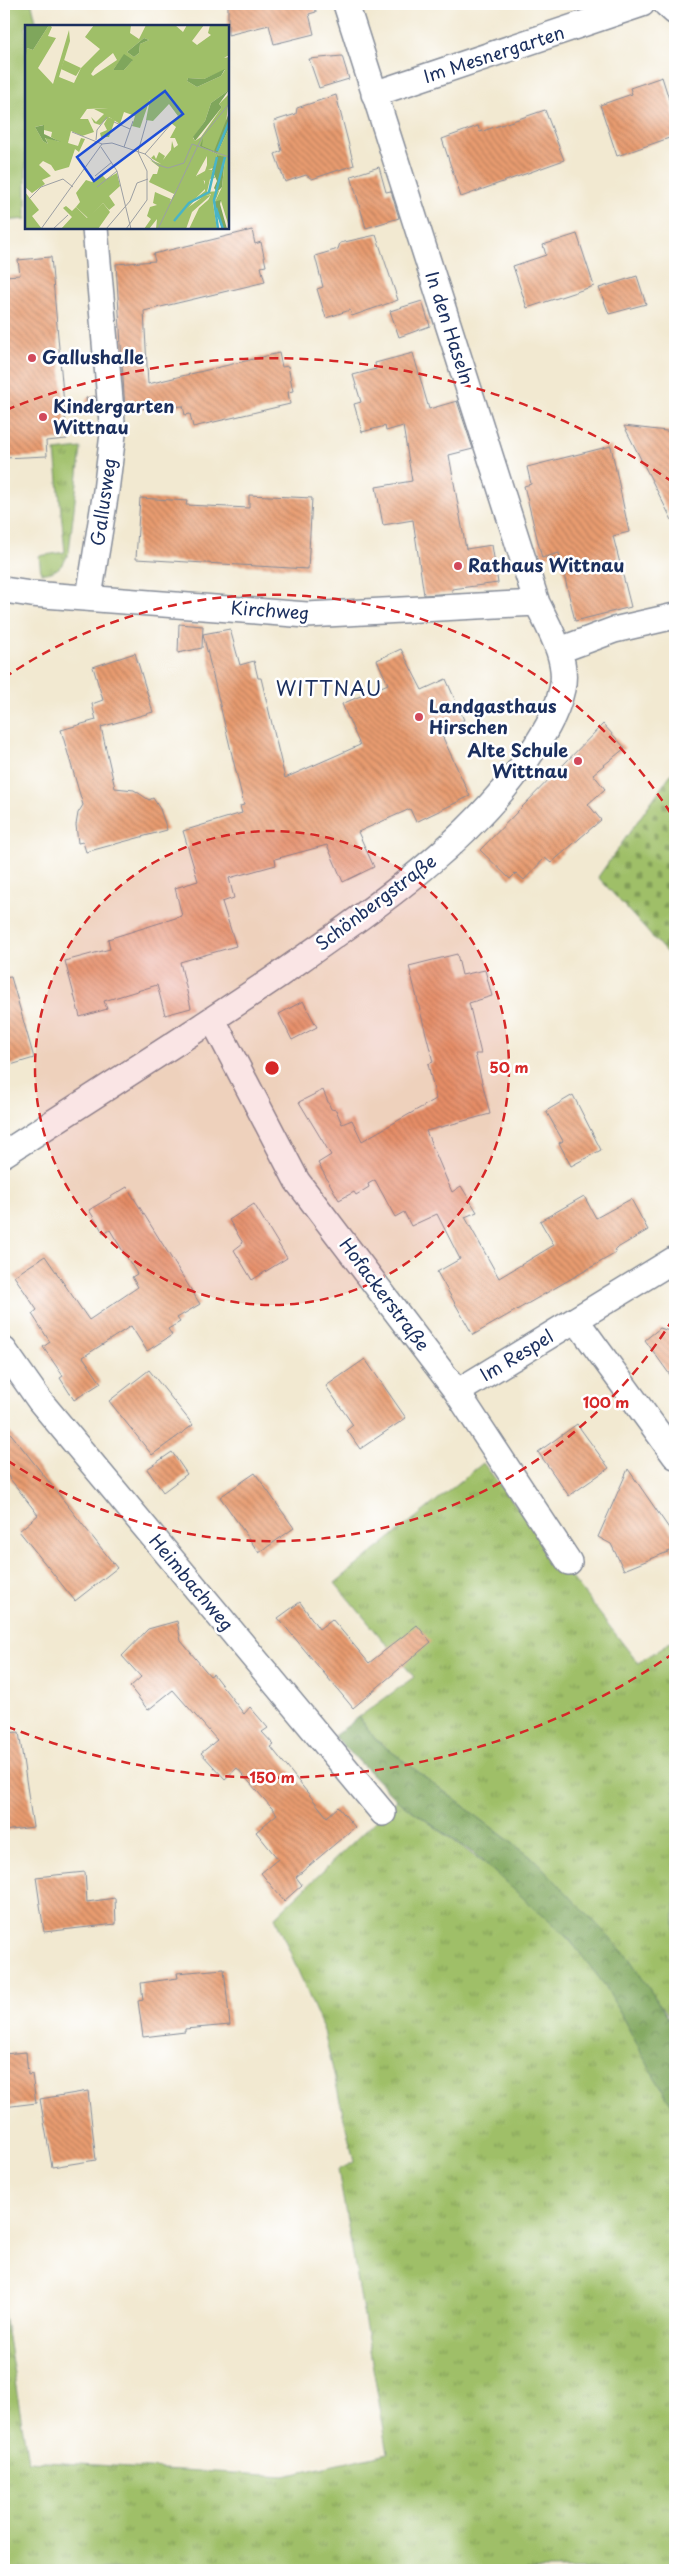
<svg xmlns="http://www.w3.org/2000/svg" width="679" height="2574" font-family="'Playpen Sans',sans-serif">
<defs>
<pattern id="grass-tufts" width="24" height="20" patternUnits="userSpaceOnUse" patternTransform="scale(1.25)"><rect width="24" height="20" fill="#9fbf68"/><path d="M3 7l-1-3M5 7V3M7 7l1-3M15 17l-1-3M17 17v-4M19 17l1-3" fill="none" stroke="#819c59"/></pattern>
<pattern id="forest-crowns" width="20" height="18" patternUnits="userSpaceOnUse" patternTransform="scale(1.25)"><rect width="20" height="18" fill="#7fa65c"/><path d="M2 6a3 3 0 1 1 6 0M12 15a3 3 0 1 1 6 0" fill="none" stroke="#67884f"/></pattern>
<pattern id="cemetery-stones" width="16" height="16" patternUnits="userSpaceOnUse" patternTransform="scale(1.25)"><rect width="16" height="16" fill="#9fbf68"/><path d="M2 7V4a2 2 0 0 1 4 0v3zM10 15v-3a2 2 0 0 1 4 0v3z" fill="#819c59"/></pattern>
<pattern id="building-back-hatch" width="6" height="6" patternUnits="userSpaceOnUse" patternTransform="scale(1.25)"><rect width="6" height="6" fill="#e89b6f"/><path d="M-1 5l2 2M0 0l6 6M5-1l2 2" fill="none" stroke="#bb7f5e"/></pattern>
</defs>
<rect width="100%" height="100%" fill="#fff"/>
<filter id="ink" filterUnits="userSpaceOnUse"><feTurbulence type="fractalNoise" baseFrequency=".02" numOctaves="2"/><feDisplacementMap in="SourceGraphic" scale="10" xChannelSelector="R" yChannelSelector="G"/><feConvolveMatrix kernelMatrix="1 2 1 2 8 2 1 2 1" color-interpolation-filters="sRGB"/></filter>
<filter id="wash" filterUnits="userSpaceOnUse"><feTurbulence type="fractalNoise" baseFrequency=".0096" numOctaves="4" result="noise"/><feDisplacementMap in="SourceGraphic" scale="20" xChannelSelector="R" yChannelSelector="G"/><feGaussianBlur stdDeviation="1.12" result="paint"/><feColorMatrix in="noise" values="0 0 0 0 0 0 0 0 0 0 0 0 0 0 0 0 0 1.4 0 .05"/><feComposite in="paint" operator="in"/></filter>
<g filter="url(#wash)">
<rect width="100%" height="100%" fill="#f2e9d1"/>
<path fill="url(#grass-tufts)" stroke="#5d7763" d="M 81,448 L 69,552 C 64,565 56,574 41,573 L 39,556 L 65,552 L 55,451 Z
M 483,1463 L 638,1663 L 675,1639 L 675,2028 L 669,2015 L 536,1861 L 376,1740 L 359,1717 L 414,1677 L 335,1583 Z
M 397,1800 C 468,1850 559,1914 606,1987 C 631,2027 650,2070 675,2110 L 675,2570 L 4,2570 L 4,2313 L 28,2461 L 284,2476 L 388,2453 L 338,2170 L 354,2162 L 324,2031 L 275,1917 Z"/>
<path fill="url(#forest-crowns)" stroke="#4d6a5d" d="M 359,1717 L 376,1740 L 536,1861 L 629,1958 L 675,2028 L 675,2110 L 654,2076 L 606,1987 L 569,1939 L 473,1853 L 397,1800 L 334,1736 Z"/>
<path fill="url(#cemetery-stones)" stroke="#5d7763" d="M 675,768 L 675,962 L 598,877 Z"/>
<path fill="#9fbf68" stroke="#5d7763" d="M 4,4 L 32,4 L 37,26 L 26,26 L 26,219 L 4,221 Z"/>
<g id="blocks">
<path fill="url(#building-back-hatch)" d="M 228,4 L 315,4 L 316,12 L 309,14 L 314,34 L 274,44 L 269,25 L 228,35 Z
M 342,56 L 349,79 L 319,88 L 309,59 Z
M 662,77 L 675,118 L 675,136 L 617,156 L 600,105 L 632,94 L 630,88 Z
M 336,95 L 354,165 L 312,179 L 306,175 L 285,182 L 275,154 L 282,151 L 274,121 L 296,114 L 297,108 Z
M 545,110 L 564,160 L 461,197 L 442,139 L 478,126 L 480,132 Z
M 379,167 L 386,192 L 391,191 L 399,218 L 366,228 L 351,176 Z
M 252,230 L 255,244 L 261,242 L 266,266 L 261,267 L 265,282 L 144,311 L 148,384 L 279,353 L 282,367 L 288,366 L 293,391 L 288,392 L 290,404 L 193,427 L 190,414 L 185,415 L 183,406 L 125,410 L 116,264 L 155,261 L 153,254 Z
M 577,234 L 594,286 L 527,308 L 513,266 L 546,255 L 543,245 Z
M 376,235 L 398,300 L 352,316 L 350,310 L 326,318 L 317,289 L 323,287 L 315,256 L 338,249 L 340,243 Z
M 51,257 L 67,439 L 46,441 L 47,456 L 4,458 L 4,276 L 20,275 L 18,260 Z
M 637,276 L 646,304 L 609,314 L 599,288 Z
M 422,301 L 430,326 L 399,337 L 390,311 Z
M 413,353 L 429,409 L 457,401 L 473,449 L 449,455 L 466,549 L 492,545 L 498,583 L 452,589 L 452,593 L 424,595 L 413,520 L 383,525 L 376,487 L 412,481 L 403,426 L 386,431 L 385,426 L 362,432 L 354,404 L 361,402 L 353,375 L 376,369 L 375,363 Z
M 95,396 L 97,412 L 88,412 L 86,398 Z
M 624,426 L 675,432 L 675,526 Z
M 611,446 L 629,532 L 613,536 L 631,607 L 575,621 L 559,553 L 542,558 L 524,486 L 531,484 L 527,467 Z
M 249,495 L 312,498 L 308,569 L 136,559 L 140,498 L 187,501 L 186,505 L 249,508 Z
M 179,624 L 203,626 L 202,648 L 178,653 Z
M 230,629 L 240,665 L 254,661 L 258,678 L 261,678 L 285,778 L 360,745 L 342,704 L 388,684 L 377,660 L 401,649 L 422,690 L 446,679 L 464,720 L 439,729 L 470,796 L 416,822 L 410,809 L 358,832 L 374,867 L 343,882 L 327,845 L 275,859 L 276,865 L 229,878 L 234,898 L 222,902 L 236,946 L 180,962 L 191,1008 L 165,1015 L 157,985 L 104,1001 L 107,1009 L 80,1017 L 65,961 L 110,949 L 108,939 L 182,916 L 175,888 L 198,881 L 183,831 L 242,813 L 240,806 L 244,805 L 203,634 Z
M 135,653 L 153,712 L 101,727 L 115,788 L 134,790 L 149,800 L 153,798 L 160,809 L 167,830 L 86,852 L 83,842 L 78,843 L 76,825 L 78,813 L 83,805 L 61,730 L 96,720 L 92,704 L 103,700 L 93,667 Z
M 603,724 L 625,748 L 593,774 L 605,789 L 588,804 L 601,820 L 551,863 L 545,858 L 524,880 L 516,873 L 510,879 L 480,850 Z
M 457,954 L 462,975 L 485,970 L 492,996 L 469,1003 L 481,1054 L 475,1054 L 490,1114 L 426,1131 L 452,1192 L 461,1186 L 477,1212 L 465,1217 L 499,1278 L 554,1245 L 540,1221 L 584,1196 L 596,1218 L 631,1199 L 648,1230 L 614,1250 L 616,1253 L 473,1335 L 437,1272 L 460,1259 L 437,1214 L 411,1226 L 404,1212 L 395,1217 L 375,1180 L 368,1184 L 369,1187 L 356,1195 L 354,1192 L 339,1200 L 318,1163 L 331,1155 L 299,1102 L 323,1090 L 331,1109 L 336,1110 L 342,1124 L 352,1120 L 362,1141 L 436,1099 L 428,1064 L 433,1062 L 409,966 Z
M 11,977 L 34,1058 L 4,1067 L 4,978 Z
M 303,1001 L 317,1027 L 292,1040 L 279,1014 Z
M 573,1095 L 601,1150 L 571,1166 L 559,1143 L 563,1141 L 546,1111 Z
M 127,1187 L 200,1304 L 177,1318 L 180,1322 L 168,1329 L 172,1335 L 147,1351 L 131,1326 L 83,1357 L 101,1383 L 74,1400 L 60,1378 L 63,1376 L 43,1347 L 50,1342 L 32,1314 L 37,1310 L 14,1276 L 45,1256 L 89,1320 L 138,1287 L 132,1277 L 137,1274 L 110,1230 L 104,1234 L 89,1210 Z
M 254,1204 L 287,1258 L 252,1280 L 234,1250 L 243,1243 L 229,1220 Z
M 660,1328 L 675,1333 L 675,1382 L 645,1340 Z
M 365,1359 L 406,1418 L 360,1449 L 347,1430 L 353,1425 L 326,1386 Z
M 149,1370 L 193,1425 L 152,1455 L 109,1401 Z
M 577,1424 L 609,1468 L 569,1496 L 538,1452 Z
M 4,1425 L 117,1568 L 75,1601 L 19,1531 L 38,1515 L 4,1471 Z
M 172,1452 L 187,1474 L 163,1492 L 147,1469 Z
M 628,1469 L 675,1537 L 675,1549 L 624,1570 L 611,1544 L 598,1537 Z
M 255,1473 L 294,1528 L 259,1553 L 220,1497 Z
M 300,1602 L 319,1629 L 332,1619 L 369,1663 L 417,1625 L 431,1642 L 353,1708 L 278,1618 Z
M 177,1621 L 181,1641 L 210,1676 L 213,1674 L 244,1714 L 250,1707 L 268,1728 L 262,1732 L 274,1745 L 271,1747 L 327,1817 L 338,1807 L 355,1827 L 296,1877 L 302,1885 L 284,1901 L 261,1873 L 278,1859 L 256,1832 L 277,1814 L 237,1768 L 225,1779 L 201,1753 L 217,1740 L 173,1690 L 148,1710 L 130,1687 L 141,1677 L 122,1656 L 148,1629 Z
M 19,1732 L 33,1827 L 4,1831 L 4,1733 Z
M 85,1872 L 87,1902 L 115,1898 L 116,1924 L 44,1932 L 36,1877 Z
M 224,1969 L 230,2025 L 185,2029 L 185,2032 L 143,2037 L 138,2001 L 143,2000 L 141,1983 L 178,1978 L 177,1973 Z
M 26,2052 L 28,2075 L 32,2074 L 36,2103 L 4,2107 L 4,2054 Z
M 88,2091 L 96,2160 L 52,2167 L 40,2099 Z"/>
</g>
</g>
<g filter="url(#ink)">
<use href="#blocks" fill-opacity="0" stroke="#868c98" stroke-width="1"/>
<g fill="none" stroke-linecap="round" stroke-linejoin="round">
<g stroke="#868c98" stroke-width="28">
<path id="minor" d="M 666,4 L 675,12
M 374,94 L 642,4
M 4,590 L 31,594 L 307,615 L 537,603
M 89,597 L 106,491 L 113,434 L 95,228
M 560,650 L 614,630 L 675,616
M 213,1020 L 297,1181 L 457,1392 L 569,1562
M 4,1154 C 93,1096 184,1039 273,979 C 364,915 462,851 527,759 C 542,737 556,716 562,689 C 569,660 549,628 537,603 L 346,4
M 576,1320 L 675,1456
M 4,1350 L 40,1401 L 383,1813
M 457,1392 L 675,1259"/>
</g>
<use href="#minor" stroke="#fff" stroke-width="25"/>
</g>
</g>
<circle cx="272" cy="1068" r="237" fill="#d62828" fill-opacity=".12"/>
<g fill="none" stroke="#d62828" stroke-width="2.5" stroke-dasharray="9 6">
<circle cx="272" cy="1068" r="237"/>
<path d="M673 1319A473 473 0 0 1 4 1458M4 678A473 473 0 0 1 673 817"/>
<path d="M674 1653A710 710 0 0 1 6 1726M6 410A710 710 0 0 1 674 483"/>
</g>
<g fill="#d1495b" stroke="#fff" stroke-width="2">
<circle cx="32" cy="358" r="5"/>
<circle cx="43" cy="417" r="5"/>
<circle cx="458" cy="566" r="5"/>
<circle cx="419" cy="717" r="5"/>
<circle cx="578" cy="761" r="5"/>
</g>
<g text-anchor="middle" stroke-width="5" stroke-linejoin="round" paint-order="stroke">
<g font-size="18" fill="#1b2f5e" stroke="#fff">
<text transform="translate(494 55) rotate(-18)" y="6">Im Mesnergarten</text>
<text transform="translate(449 328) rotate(72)" y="6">In den Haseln</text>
<text transform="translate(104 502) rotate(-82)" y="6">Gallusweg</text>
<text transform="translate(270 611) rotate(4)" y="6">Kirchweg</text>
<text transform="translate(376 903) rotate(-37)" y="6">Schönbergstraße</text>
<text transform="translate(384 1295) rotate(53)" y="6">Hofackerstraße</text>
<text transform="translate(517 1356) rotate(-31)" y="6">Im Respel</text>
<text transform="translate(191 1583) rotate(50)" y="6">Heimbachweg</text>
</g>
<g font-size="18" font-weight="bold" fill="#1b2f5e" stroke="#fff" text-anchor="start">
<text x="42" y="364">Gallushalle</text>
<text x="53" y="413">Kindergarten<tspan x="53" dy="21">Wittnau</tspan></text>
<text x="468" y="572">Rathaus Wittnau</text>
<text x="429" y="713">Landgasthaus<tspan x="429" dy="21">Hirschen</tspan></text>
<text x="568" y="757" text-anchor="end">Alte Schule<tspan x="568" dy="21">Wittnau</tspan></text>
</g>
<g font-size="20" letter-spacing="1" fill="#1b2f5e" stroke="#fff">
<text x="329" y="696">WITTNAU</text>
</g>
</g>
<g transform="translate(25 25)">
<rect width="204" height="204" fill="#f2e9d1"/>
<path d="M 24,0 L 27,2 L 23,11 L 31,13 L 13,43 L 28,59 L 44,5 L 45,16 L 34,52 L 49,58 L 56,43 L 75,24 L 60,12 L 69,0 L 106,0 L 105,8 L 114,14 L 121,0 L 150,0 L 158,7 L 162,0 L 179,0 L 167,16 L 172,20 L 186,10 L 183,8 L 185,0 L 204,0 L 204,30 L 199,33 L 204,32 L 204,65 L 186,78 L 180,96 L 168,113 L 170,116 L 176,112 L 197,82 L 194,79 L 204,69 L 201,99 L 189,127 L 177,122 L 192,129 L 204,103 L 204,202 L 196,176 L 190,177 L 197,162 L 200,133 L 192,130 L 188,143 L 182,145 L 182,131 L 171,151 L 178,153 L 181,163 L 157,187 L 179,171 L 186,170 L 167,187 L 161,204 L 131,204 L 132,194 L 124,204 L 119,204 L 126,194 L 122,191 L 125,182 L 132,180 L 128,178 L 130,167 L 146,174 L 145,177 L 153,162 L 149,169 L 124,157 L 128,149 L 132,149 L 134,142 L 125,135 L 136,139 L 126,133 L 129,130 L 131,134 L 134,127 L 140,131 L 138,135 L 146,125 L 147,116 L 149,123 L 153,120 L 150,113 L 145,113 L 151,102 L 146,98 L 153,91 L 144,79 L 128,96 L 121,95 L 125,74 L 115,103 L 107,101 L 110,91 L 99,87 L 95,99 L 84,92 L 75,100 L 69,98 L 66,92 L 71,97 L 79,89 L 69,84 L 83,83 L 62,84 L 55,94 L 63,94 L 69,107 L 57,111 L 46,106 L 43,118 L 53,121 L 56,113 L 60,114 L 54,127 L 50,124 L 44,142 L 30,146 L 26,140 L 18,136 L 14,140 L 26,151 L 17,155 L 20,159 L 7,168 L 0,162 L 0,29 L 2,23 L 8,25 ZM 119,13 L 124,15 L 115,19 L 114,28 L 109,32 L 102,27 ZM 88,28 L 92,35 L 68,51 L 66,49 L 70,43 ZM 99,30 L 107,36 L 99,45 L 88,45 ZM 200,45 L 196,51 L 172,62 L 162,56 L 163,53 L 179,54 ZM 18,100 L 19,105 L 27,107 L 26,112 L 35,117 L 20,112 L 23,119 L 18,116 L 10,102 ZM 0,167 L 14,185 L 7,191 L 17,204 L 0,203 ZM 191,168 L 188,178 L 192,204 L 164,204 L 174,183 ZM 78,178 L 85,187 L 73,204 L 36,204 L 47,192 L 38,183 L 41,181 L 47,186 L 51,182 L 62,193 Z" fill="#9fbf68" fill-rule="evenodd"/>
<path d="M 0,0 L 24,0 L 8,25 L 2,23 L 1,30 ZM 119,13 L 124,15 L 115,19 L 114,28 L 109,32 L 102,27 ZM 99,29 L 108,35 L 99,45 L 88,45 ZM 200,44 L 196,51 L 172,62 L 162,56 L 163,53 L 179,54 ZM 204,65 L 194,79 L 197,82 L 170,116 L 168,112 L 180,96 L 186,78 ZM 204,88 L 204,103 L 192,129 L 175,121 L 178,113 L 177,121 L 189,126 ZM 19,100 L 19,109 L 36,117 L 20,113 L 23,119 L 18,116 L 10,102 ZM 192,130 L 200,132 L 197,162 L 192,167 L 189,163 L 192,156 L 187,145 ZM 196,175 L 195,179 L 202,204 L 197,204 L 188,177 Z" fill="#7fa65c"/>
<path d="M 184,134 L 182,144 L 187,145 L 190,153 L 185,154 L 182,167 L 194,166 L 190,177 L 191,169 L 183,176 L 186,169 L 169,176 L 146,204 L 159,183 L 180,166 L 180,156 L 171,151 L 180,146 Z" fill="#9fbf68"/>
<path d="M 83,92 L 90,95 L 84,112 L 76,112 L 75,108 L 82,105 L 79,99 Z" fill="#9fbf68"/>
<path d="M 92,148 L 95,161 L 84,171 L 90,180 L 84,185 L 78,178 L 63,193 L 51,182 L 55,177 L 51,168 L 61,155 L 67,157 L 76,149 L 81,154 Z" fill="#9fbf68"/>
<path d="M 39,35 L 56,43 L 51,51 L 36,44 Z" fill="#9fbf68"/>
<path fill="none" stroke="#49b4c6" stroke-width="2.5" d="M 192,126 L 204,97M 191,183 L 198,204M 149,196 L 164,178 L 184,167 L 192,132M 193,204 L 189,175 L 200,132"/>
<path fill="none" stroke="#9c9fa3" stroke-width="1" d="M 89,97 L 105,104M 47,107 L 77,119M 71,115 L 72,105 L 82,92M 77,119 L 87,118 L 120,129 L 133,140 L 143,143 L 159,138 L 167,119 L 204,132M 76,122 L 92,146 L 106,204M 99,122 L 108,96M 113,127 L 122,95M 120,129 L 146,99M 70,151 L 87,137M 72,162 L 92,146M 4,174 L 16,162 L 38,154 L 48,162M 16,204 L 77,119M 28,204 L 43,190M 81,204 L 105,176 L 112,158 L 123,154M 101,204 L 122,175 L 122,146 L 113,127M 133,204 L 177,112 L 204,79"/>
<path fill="#1d4ed8" fill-opacity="0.15" stroke="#1d4ed8" stroke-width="2.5" d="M 140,66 L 158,89 L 69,156 L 52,132 Z"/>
<rect width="204" height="204" fill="none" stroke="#1b2f5e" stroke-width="2.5"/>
</g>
<circle cx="272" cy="1068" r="8" fill="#d62828" stroke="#fff" stroke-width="2.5"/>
<g font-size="15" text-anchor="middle" font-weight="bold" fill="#d62828" stroke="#fff" stroke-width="5" stroke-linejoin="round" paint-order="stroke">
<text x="509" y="1073">50 m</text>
<text x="606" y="1408">100 m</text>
<text x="272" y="1783">150 m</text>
</g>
<rect width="679" height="2574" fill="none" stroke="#fff" stroke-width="20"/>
</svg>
